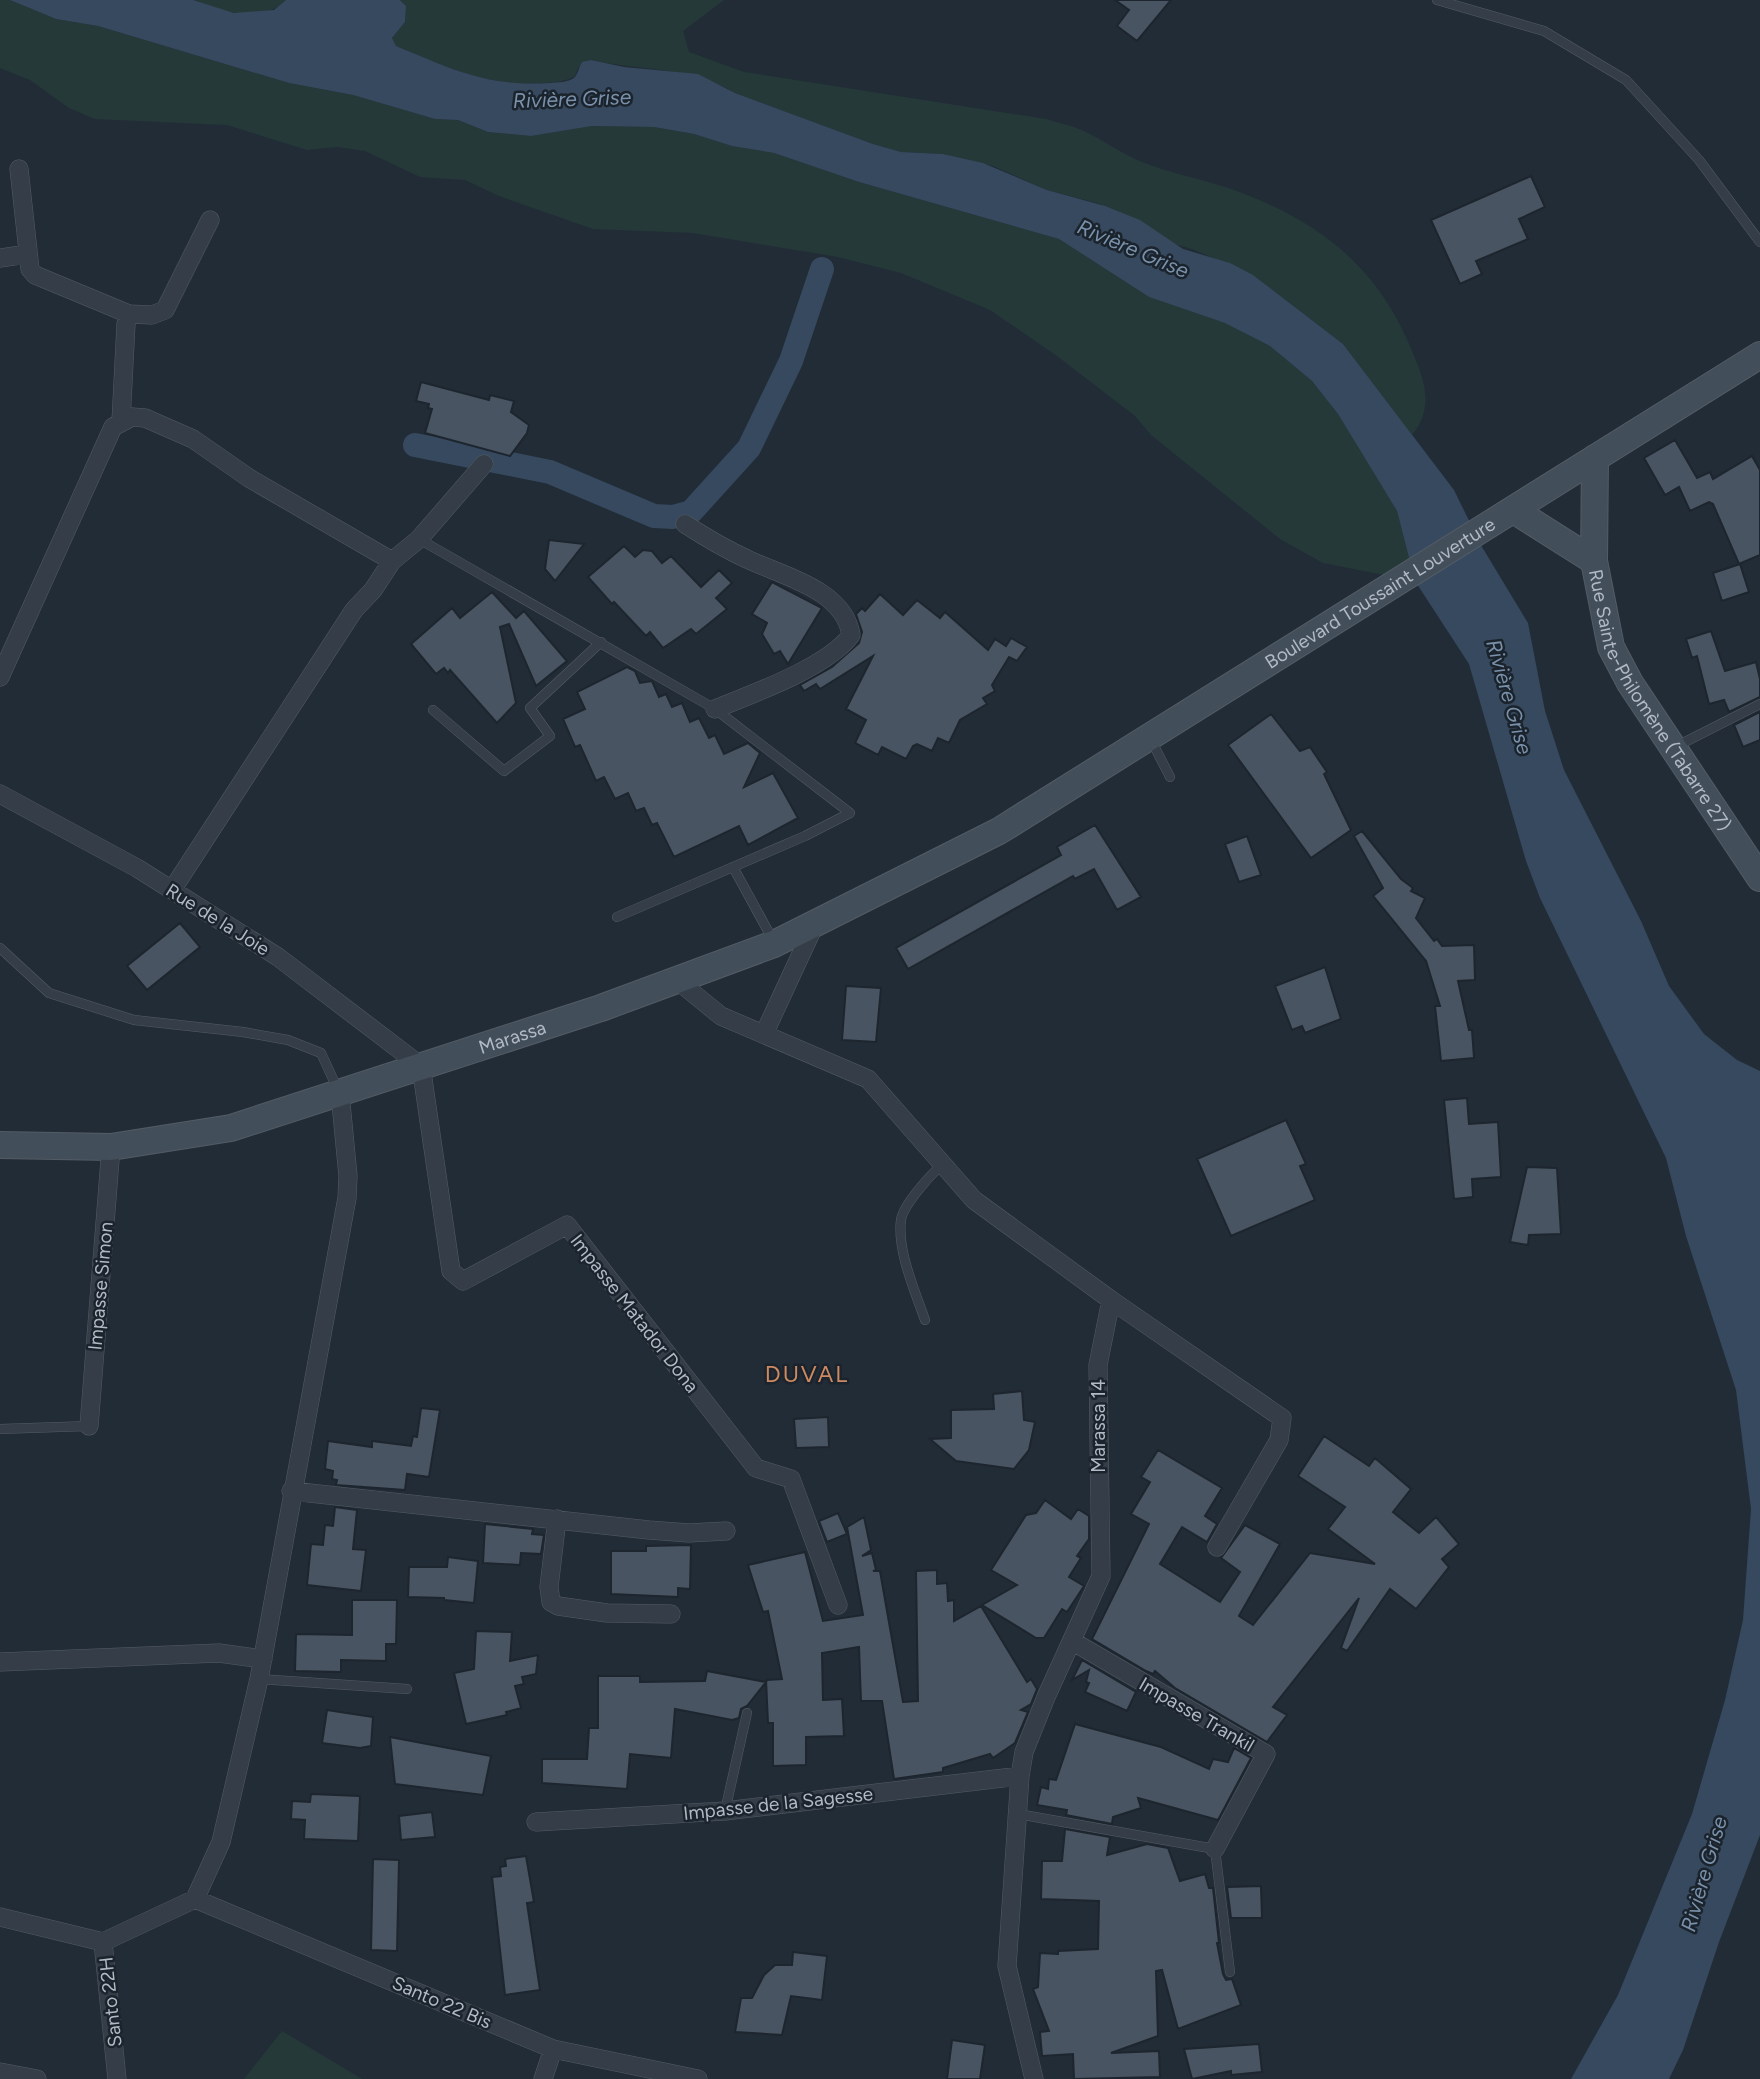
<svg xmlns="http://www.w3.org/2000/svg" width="1760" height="2079" font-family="Figtree,sans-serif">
<rect width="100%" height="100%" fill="#222c37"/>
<path fill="#253939" d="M 0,0 L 10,0 L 56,19 L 98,26 L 289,83 L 353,95 L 435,119 L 458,120 L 488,132 L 531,136 L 592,126 L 654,127 L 694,134 L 732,146 L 774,153 L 859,182 L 1059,239 L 1149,297 L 1226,323 L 1270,346 L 1312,381 L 1338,414 L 1397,511 L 1415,581 L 1323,563 L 1280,539 L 1151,435 L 1135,416 L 1057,356 L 990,310 L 901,273 L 838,257 L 693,233 L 593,229 L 499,196 L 465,180 L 420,177 L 365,151 L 337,147 L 307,150 L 227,125 L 95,119 L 69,108 L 30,80 L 0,68 Z
M 193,0 L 286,0 C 262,25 221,11 193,0 Z
M 400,0 L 724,0 L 683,31 L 689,52 L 744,72 L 1046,119 C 1059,123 1074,126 1086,132 C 1104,141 1120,152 1137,160 C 1168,173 1202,179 1234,190 C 1321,222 1380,268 1414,356 C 1426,384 1433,409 1412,435 L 1343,344 L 1253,275 L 1192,249 L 1174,244 L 1140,221 L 1097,203 L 1047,190 L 993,166 L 943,154 L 901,152 L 873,144 L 735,93 C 692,66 639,71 591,60 L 578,68 L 575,76 C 565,82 555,82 543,83 C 487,87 447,67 396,46 L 392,38 L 405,22 L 406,6 Z
M 282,2031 L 362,2079 L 244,2079 Z"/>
<path fill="#36495e" d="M 10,0 L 193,0 L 234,13 L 274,10 L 286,0 L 400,0 L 406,6 L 405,22 L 392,38 L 396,46 C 452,69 487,87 549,83 C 556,82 569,83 575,77 C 578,73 579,67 582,62 L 591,60 L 624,67 L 698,74 L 735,93 L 873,144 L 901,152 L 943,154 L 983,163 L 1047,190 L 1105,206 L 1140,220 L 1183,249 L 1230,263 L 1253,275 L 1343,344 L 1454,490 L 1482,547 L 1528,623 L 1545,711 L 1564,770 L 1641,921 L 1669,986 L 1704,1034 L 1737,1060 L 1760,1071 L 1760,1835 L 1719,1942 L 1683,2050 L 1669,2079 L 1571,2079 L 1618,1995 L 1692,1814 L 1725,1700 L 1743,1620 L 1751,1509 L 1736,1390 L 1686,1236 L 1666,1158 L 1540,898 L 1526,861 L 1469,664 L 1415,581 L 1397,511 L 1338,414 L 1312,381 L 1270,346 L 1225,323 L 1149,297 L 1059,239 L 859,182 L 774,153 L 732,146 L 694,134 L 654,127 L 592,126 L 531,136 L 488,132 L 458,120 L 435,119 L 353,95 L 289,83 L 98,26 L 56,19 Z"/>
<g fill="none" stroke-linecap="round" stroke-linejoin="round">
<path stroke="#36495e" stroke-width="24" d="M 415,445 L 550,472 L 654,516 L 673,517 L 691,512 L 749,448 L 791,361 L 822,269"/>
</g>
<path fill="#485461" stroke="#1d252e" stroke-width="2" d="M 1115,0 L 1171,0 L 1137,41 L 1117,26 L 1129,10 Z
M 1531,176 L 1545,207 L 1519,219 L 1528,239 L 1476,261 L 1482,274 L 1460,284 L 1431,220 Z
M 421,382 L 489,400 L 490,395 L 514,401 L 511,412 L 529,425 L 527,433 L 510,456 L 425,433 L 432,409 L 428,408 L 429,404 L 416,401 Z
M 1675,440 L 1697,478 L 1710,472 L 1713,479 L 1752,456 L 1760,470 L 1760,555 L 1739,564 L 1713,504 L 1709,502 L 1690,511 L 1679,487 L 1665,495 L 1644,458 Z
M 549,540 L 584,544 L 555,581 L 545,569 Z
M 624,546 L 635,557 L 643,550 L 652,551 L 662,563 L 671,556 L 701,587 L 719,570 L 732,583 L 716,598 L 727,609 L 696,634 L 691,629 L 663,648 L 650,632 L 646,636 L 614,602 L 612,604 L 588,577 Z
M 1740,564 L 1749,592 L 1722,601 L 1713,573 Z
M 772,582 L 822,608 L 788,664 L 780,651 L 774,654 L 762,634 L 767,623 L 752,614 Z
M 492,592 L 516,618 L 524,611 L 567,661 L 536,686 L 509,624 L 500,627 L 516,703 L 497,723 L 450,670 L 448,673 L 444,668 L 436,674 L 411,644 L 452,608 L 460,618 Z
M 880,594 L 903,615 L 917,600 L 940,618 L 945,612 L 988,650 L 995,639 L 1006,646 L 1011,638 L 1027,647 L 1017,661 L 1009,657 L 992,685 L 995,691 L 983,698 L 987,704 L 960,720 L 949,743 L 938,738 L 932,751 L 917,744 L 913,746 L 906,759 L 882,747 L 878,755 L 855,743 L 866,720 L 846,709 L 873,656 L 820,689 L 816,684 L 804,691 L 800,685 L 832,667 L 859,643 L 862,632 L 856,614 L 862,608 L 865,611 Z
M 1711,631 L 1725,671 L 1756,662 L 1760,679 L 1760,697 L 1729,712 L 1724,700 L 1709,704 L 1697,656 L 1692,658 L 1686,639 Z
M 627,667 L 635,671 L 640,683 L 652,681 L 659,697 L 666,694 L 672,707 L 682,703 L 690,722 L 699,718 L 709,738 L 715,735 L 724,754 L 748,743 L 760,753 L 744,787 L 773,773 L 798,818 L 748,845 L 739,826 L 674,857 L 657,823 L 652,825 L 644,808 L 636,811 L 628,793 L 615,799 L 604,777 L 596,781 L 580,745 L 575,747 L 563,719 L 585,709 L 577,692 Z
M 1760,712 L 1760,740 L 1743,747 L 1734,725 Z
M 1271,714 L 1300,751 L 1310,747 L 1327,772 L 1324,774 L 1351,830 L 1311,858 L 1228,745 Z
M 1095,825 L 1141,897 L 1117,910 L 1094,869 L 1075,879 L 1073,876 L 908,969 L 896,948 L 1061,855 L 1057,847 Z
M 1362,831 L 1401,879 L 1413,888 L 1411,891 L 1425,898 L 1416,918 L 1434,941 L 1437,939 L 1442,946 L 1474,945 L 1475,980 L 1458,981 L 1469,1030 L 1472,1030 L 1474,1058 L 1441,1061 L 1435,1006 L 1440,1006 L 1426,961 L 1373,896 L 1383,888 L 1354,836 Z
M 1247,836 L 1261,875 L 1239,882 L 1225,844 Z
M 180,923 L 200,947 L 147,990 L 127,966 Z
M 1325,967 L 1341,1019 L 1305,1033 L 1302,1026 L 1292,1030 L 1275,986 Z
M 846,986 L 881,988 L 876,1042 L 842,1040 Z
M 1467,1098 L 1469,1124 L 1498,1122 L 1501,1177 L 1472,1179 L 1473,1197 L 1454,1199 L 1444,1100 Z
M 1286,1120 L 1306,1164 L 1300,1166 L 1315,1200 L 1231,1236 L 1197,1159 Z
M 1527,1167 L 1557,1168 L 1561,1234 L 1529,1235 L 1528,1245 L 1510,1242 Z
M 1022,1391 L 1024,1420 L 1035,1422 L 1029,1450 L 1014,1469 L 956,1461 L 930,1439 L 951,1438 L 951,1410 L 994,1409 L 993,1394 Z
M 421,1408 L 440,1410 L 429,1477 L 407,1474 L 405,1490 L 336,1485 L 337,1480 L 332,1479 L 333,1471 L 325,1469 L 328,1441 L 372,1447 L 372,1441 L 411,1446 L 413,1436 L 417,1437 Z
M 828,1417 L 829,1447 L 796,1448 L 794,1419 Z
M 1324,1436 L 1369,1466 L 1375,1458 L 1411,1489 L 1393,1512 L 1419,1533 L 1436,1517 L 1459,1544 L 1442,1559 L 1449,1567 L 1416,1609 L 1390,1589 L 1347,1651 L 1341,1648 L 1359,1598 L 1273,1707 L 1287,1715 L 1267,1742 L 1175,1688 L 1155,1671 L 1153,1674 L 1146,1671 L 1092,1639 L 1149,1524 L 1131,1514 L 1150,1482 L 1141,1477 L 1158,1450 L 1222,1488 L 1205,1516 L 1217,1524 L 1207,1542 L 1182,1527 L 1160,1564 L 1220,1602 L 1240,1572 L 1221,1558 L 1245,1525 L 1280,1544 L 1239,1616 L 1253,1625 L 1310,1553 L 1375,1564 L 1328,1529 L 1345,1507 L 1298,1476 Z
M 1045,1500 L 1071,1519 L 1078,1509 L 1089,1516 L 1089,1539 L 1077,1556 L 1081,1558 L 1069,1577 L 1084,1586 L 1067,1612 L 1062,1609 L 1044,1638 L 1036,1638 L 982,1605 L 1017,1585 L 991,1570 L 1026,1515 L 1036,1513 Z
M 335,1507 L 357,1510 L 353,1549 L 366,1550 L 361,1591 L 307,1585 L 311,1544 L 323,1545 L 325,1525 L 333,1526 Z
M 838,1513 L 847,1534 L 827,1542 L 819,1521 Z
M 864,1517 L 871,1550 L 862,1556 L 872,1553 L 876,1570 L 873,1571 L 880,1571 L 903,1702 L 918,1701 L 916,1571 L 937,1570 L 937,1584 L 947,1583 L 948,1601 L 954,1600 L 954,1621 L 981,1606 L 1027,1682 L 1031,1679 L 1037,1689 L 1031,1704 L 1021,1710 L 1028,1712 L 1015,1743 L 993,1758 L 990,1754 L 943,1768 L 943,1772 L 894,1779 L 882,1701 L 861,1701 L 859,1647 L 822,1653 L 823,1700 L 842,1699 L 844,1736 L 806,1737 L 806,1765 L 773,1766 L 773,1723 L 768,1723 L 766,1680 L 782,1679 L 768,1611 L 763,1612 L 748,1565 L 805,1552 L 823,1621 L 863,1615 L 847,1527 Z
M 485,1524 L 533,1529 L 532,1534 L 544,1535 L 541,1554 L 521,1553 L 520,1565 L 483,1563 Z
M 691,1545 L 690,1589 L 678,1588 L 678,1597 L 611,1594 L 611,1551 L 646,1551 L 646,1546 Z
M 448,1557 L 478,1561 L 474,1603 L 444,1600 L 444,1598 L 408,1597 L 409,1567 L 447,1567 Z
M 352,1600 L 397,1600 L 396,1644 L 386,1644 L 386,1661 L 341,1660 L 341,1672 L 295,1671 L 296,1634 L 352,1635 Z
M 476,1631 L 512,1632 L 510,1661 L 538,1655 L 536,1674 L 522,1677 L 524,1684 L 515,1686 L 521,1708 L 506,1712 L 507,1715 L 466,1724 L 454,1673 L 474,1669 Z
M 1082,1660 L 1136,1692 L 1127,1711 L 1085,1692 L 1089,1683 L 1086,1682 L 1089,1670 L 1072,1680 Z
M 707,1671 L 766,1682 L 747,1706 L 741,1709 L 739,1718 L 732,1720 L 675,1709 L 671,1758 L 630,1754 L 627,1789 L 542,1783 L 542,1759 L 587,1759 L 589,1728 L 598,1728 L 598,1676 L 640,1676 L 640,1682 L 705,1681 Z
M 327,1710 L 373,1717 L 371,1746 L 360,1748 L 322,1743 Z
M 1075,1724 L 1161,1747 L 1209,1769 L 1213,1759 L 1228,1762 L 1234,1748 L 1251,1758 L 1218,1820 L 1138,1798 L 1141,1808 L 1113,1817 L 1112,1824 L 1066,1815 L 1067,1810 L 1037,1805 L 1041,1787 L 1048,1789 L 1049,1779 L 1056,1780 Z
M 390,1737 L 491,1756 L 483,1795 L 395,1784 Z
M 311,1794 L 360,1796 L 358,1841 L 304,1839 L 305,1820 L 291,1819 L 292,1801 L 310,1802 Z
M 432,1812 L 435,1837 L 401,1840 L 399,1816 Z
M 1065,1829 L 1110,1837 L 1107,1855 L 1147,1844 L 1168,1848 L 1180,1881 L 1205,1874 L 1209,1888 L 1213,1888 L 1219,1943 L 1217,1943 L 1223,1974 L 1226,1980 L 1232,1979 L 1241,2005 L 1178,2029 L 1162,1970 L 1156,1971 L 1158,2036 L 1111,2053 L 1159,2051 L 1160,2077 L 1074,2079 L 1073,2054 L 1042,2056 L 1040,2032 L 1049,2031 L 1033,1989 L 1038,1987 L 1040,1953 L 1058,1954 L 1058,1951 L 1098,1949 L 1099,1901 L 1041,1899 L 1042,1861 L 1062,1861 Z
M 526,1856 L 534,1902 L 527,1903 L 540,1990 L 505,1995 L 492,1877 L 501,1876 L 500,1867 L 506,1866 L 505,1859 Z
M 373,1859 L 399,1860 L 397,1951 L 371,1950 Z
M 1261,1886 L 1262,1918 L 1231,1918 L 1227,1887 Z
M 793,1952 L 827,1956 L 822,2000 L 791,1996 L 782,2035 L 735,2032 L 741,1998 L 752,1998 L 764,1975 L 775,1965 L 792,1965 Z
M 952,2040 L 985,2045 L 980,2079 L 947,2079 Z
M 1259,2044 L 1262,2072 L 1231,2075 L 1231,2071 L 1192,2079 L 1184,2049 Z"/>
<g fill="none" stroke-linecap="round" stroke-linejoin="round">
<g stroke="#535c65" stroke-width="10">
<path id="lane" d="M 1437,0 L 1544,31 L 1626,80 L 1699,160 L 1760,242
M 419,539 L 715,709 L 850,813 L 805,836 L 617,917
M 433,710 L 504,771 L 550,736 L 530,708 L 601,642
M 1151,740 L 1170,777
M 1677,746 L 1760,704
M 733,867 L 774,942
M 0,948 L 49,993 L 134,1020 L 243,1032 L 288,1040 L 321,1053 L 338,1090
M 925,1320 C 915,1291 897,1251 901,1220 C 903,1205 931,1174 943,1164
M 0,1429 L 89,1426
M 259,1679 L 407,1689
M 725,1811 L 747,1713
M 1018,1814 L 1215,1849 L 1230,1972"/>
</g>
<g stroke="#535c65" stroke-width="19">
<path id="street" d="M 19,169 L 30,269 L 35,275 L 129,314
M 0,258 L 27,254
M 121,421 L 126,324 L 129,314 L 152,315 L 165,310 L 210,220
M 685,524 C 705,537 725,549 747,559 C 782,576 844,589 851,635 C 828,667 752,694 715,709
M 392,561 L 419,539 L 484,464
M 0,677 L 113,427 L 132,417 L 145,418 L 193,439 L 249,478 L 392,561 L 373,590 L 354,610 L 172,890
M 0,794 L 137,868 L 278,957 L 421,1066 L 451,1271 L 463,1281 L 567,1225 L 756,1468 L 791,1479 L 838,1605
M 678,981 L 721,1016 L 868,1079 L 974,1200 L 1111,1300 L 1098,1365 L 1101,1576 L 1046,1697 L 1024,1752 L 1020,1776 L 1007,1966 L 1034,2079
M 764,1034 L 815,924
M 1111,1300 L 1282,1418 L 1279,1440 L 1217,1547
M 89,1426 L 111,1147
M 291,1491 L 649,1530 L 689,1533 L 726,1531
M 557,1519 L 549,1587 L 551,1602 L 558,1606 L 607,1613 L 671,1614
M 1072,1641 L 1266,1754 L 1215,1849
M 0,1662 L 219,1653 L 263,1659
M 536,1822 L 725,1811 L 1020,1776
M 195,1899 L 221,1842 L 259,1679 L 347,1198 L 348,1176 L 340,1093
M 195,1899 L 553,2049 L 698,2079
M 0,1917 L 103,1942
M 0,2072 L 37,2079
M 117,2079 L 103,1942 L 195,1899
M 543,2079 L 553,2049"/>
</g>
<g stroke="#535c65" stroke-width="28">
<g id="secondary">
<path id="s1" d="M 1595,458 L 1594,561 L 1611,647 L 1630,683 L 1760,878"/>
<path d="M 1515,511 L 1594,561"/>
<path id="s2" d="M 0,1145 L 111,1147 L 231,1128 L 601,1008 L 774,944 L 999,831 L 1760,355"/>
</g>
</g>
<use href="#lane" stroke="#353e48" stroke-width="9"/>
<use href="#street" stroke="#353e48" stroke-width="18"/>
<use href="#secondary" stroke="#434e5b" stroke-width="26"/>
</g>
<g text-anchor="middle" stroke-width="5" stroke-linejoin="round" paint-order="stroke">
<g font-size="19" fill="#b0b9c4" stroke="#1b232c">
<text dy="7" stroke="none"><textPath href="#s2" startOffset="1507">Boulevard Toussaint Louverture</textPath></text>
<text dy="7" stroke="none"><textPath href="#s1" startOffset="259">Rue Sainte-Philomène (Tabarre 27)</textPath></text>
<text transform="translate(218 919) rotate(32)" y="7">Rue de la Joie</text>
<text dy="7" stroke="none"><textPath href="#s2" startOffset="528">Marassa</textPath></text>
<text transform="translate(100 1286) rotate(-85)" y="7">Impasse Simon</text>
<text transform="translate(635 1313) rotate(52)" y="7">Impasse Matador Dona</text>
<text transform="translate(1098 1426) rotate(-90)" y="7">Marassa 14</text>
<text transform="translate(1197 1714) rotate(30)" y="7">Impasse Trankil</text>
<text transform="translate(778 1803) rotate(-6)" y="7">Impasse de la Sagesse</text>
<text transform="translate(110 2002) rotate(-96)" y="7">Santo 22H</text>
<text transform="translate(442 2002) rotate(23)" y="7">Santo 22 Bis</text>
</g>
<g font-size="21" font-style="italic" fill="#7991ab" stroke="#1b232c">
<text transform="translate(572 99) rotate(-2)" y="7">Rivière Grise</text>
<text transform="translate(1133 249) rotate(23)" y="7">Rivière Grise</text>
<text transform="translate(1509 697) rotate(74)" y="7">Rivière Grise</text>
<text transform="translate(1704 1874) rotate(-74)" y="7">Rivière Grise</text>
</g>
<g font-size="23" letter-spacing="2" fill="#cd8a62" stroke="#1b232c">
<text x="807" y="1382">DUVAL</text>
</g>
</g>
</svg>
